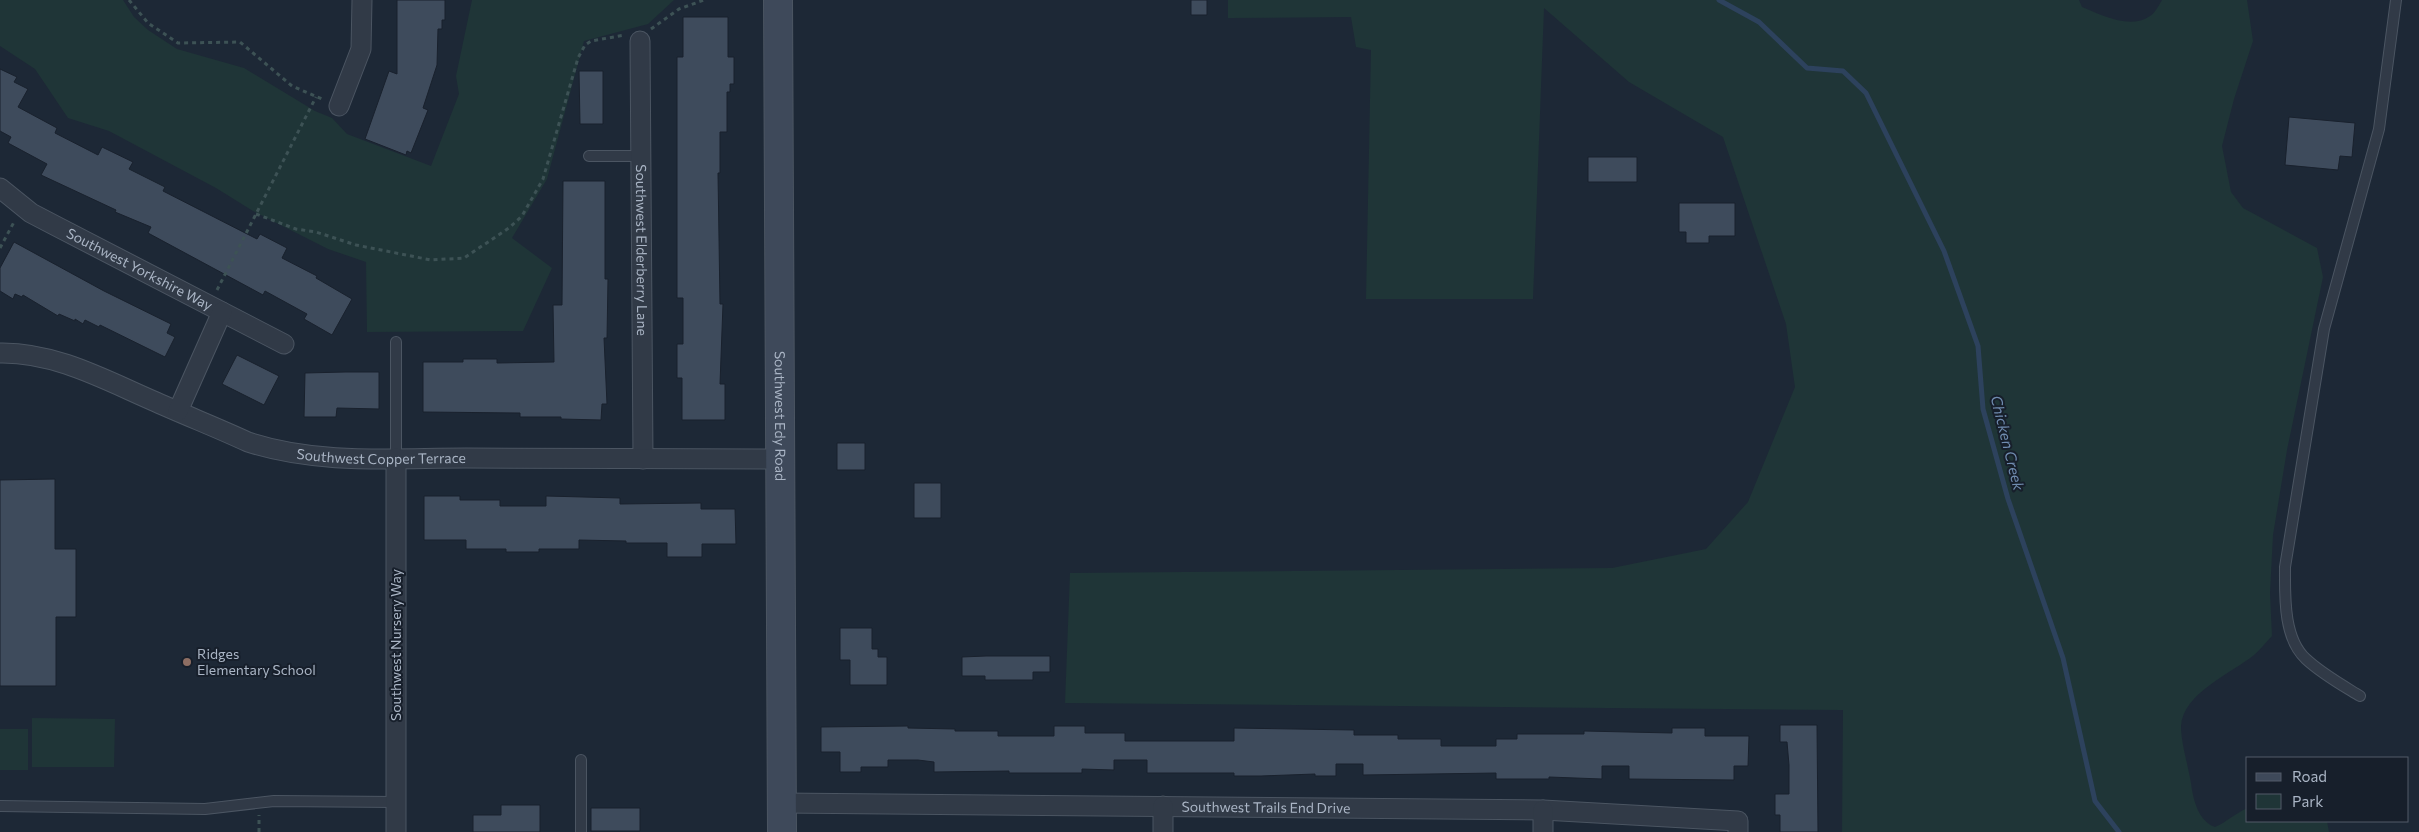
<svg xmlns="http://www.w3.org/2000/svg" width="2419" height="832" font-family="Commissioner,sans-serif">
<rect width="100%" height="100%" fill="#1d2836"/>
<path fill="#1f3537" d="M 0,0 L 123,0 L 134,17 L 148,30 L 177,49 L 244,68 L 315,111 L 332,118 L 347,134 L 431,166 L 459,94 L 456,76 L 472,0 L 674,0 L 648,24 L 584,41 L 547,179 L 512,238 L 552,268 L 523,331 L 367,332 L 366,262 L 328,249 L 253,211 L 216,188 L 109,131 L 68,118 L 35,69 L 0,46 Z
M 1228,0 L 2079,0 L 2082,7 C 2102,15 2130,30 2150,16 C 2155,13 2159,5 2162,0 L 2247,0 L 2253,41 L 2234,99 L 2222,146 L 2231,192 L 2243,208 L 2317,248 L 2323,277 L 2287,450 L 2273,535 L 2270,593 L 2272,636 C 2266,642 2260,650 2254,655 C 2232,673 2183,693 2181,726 C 2181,743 2188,765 2191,783 C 2193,799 2198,821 2215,827 C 2227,822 2235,813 2248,808 L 2248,821 L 2327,821 L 2329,832 L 1842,832 L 1843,710 L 1065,703 L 1070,573 L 1612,568 L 1706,549 L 1748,502 L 1795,387 L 1786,324 L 1723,137 L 1629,82 L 1544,8 L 1533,299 L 1366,299 L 1371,50 L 1356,47 L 1351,17 L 1228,18 Z
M 32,718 L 115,719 L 114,767 L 32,767 Z
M 0,729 L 28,729 L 28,770 L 0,770 Z"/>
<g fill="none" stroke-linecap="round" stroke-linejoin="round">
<path stroke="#2d425d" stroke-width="5" d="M 1719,0 L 1759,22 L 1807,68 L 1843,71 L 1866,93 L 1944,251 L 1978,346 L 1983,409 L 2008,499 L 2063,658 L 2095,801 L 2119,832"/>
</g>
<path fill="#3e4b5c" stroke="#19212d" d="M 397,0 L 445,0 L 445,20 L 442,20 L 442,29 L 438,29 L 437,65 L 423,108 L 428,110 L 411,153 L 407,151 L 406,155 L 365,139 L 389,71 L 397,74 Z
M 1191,0 L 1207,0 L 1207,15 L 1191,15 Z
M 683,17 L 728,17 L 728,57 L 734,57 L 734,84 L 730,84 L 730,92 L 727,92 L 727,132 L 720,132 L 720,173 L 718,173 L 720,304 L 723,304 L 720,384 L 725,384 L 725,420 L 682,420 L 682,378 L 677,378 L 677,344 L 683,344 L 683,298 L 677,298 L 677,57 L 683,57 Z
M 0,69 L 17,77 L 14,82 L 28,89 L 18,107 L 57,128 L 55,133 L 98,155 L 102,147 L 133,162 L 129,169 L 165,187 L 163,191 L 257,239 L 260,234 L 287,248 L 282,258 L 317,276 L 316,278 L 352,299 L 332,335 L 304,319 L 307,314 L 265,291 L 263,295 L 148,233 L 151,227 L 115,212 L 116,210 L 41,175 L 47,164 L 8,143 L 11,137 L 0,131 Z
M 579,71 L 603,71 L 603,124 L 580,124 Z
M 2289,117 L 2355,123 L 2352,157 L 2340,156 L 2338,170 L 2285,165 Z
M 1588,157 L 1637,157 L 1637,182 L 1588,182 Z
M 563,181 L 605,181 L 605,279 L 608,279 L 607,338 L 604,338 L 607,404 L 602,404 L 601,420 L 561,419 L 561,417 L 520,417 L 520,413 L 423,412 L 423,362 L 463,362 L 463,359 L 497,359 L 497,363 L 554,362 L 553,305 L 562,305 Z
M 1679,203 L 1735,203 L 1735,236 L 1709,236 L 1709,243 L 1686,243 L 1686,232 L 1679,232 Z
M 14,242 L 104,291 L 171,324 L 167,333 L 175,337 L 165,357 L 100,325 L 99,327 L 85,320 L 83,324 L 75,319 L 75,321 L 59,314 L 58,316 L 23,295 L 22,297 L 15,294 L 13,299 L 0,291 L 0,268 Z
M 237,355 L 279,376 L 264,405 L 222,384 Z
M 345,372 L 379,372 L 379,409 L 337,408 L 336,417 L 304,417 L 305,373 Z
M 837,443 L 865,443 L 865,470 L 837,470 Z
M 55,479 L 55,549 L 76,549 L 76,617 L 56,617 L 56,686 L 0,686 L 0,480 Z
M 914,483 L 941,483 L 941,518 L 914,518 Z
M 424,496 L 460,496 L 460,500 L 500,500 L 500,506 L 546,506 L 546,496 L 620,498 L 620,504 L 701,503 L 701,509 L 735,509 L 736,544 L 702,544 L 702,557 L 667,557 L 667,543 L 626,543 L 626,541 L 579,540 L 579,549 L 539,549 L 539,552 L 506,552 L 506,549 L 466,549 L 466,540 L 424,540 Z
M 840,628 L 872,628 L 872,649 L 878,649 L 878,657 L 887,657 L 887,685 L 850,685 L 850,660 L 840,660 Z
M 986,656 L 1050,656 L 1050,672 L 1033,672 L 1033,680 L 985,680 L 985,676 L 962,676 L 962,657 Z
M 1780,725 L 1817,725 L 1818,832 L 1780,832 L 1780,815 L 1775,815 L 1775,794 L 1789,794 L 1789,765 L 1787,742 L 1780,742 Z
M 908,726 L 908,728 L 955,729 L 955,731 L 998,731 L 998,736 L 1054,736 L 1054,726 L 1085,726 L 1085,733 L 1125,733 L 1125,741 L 1234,741 L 1234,728 L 1354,730 L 1354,735 L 1398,735 L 1398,739 L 1441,739 L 1441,746 L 1496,746 L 1496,739 L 1517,739 L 1517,734 L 1584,734 L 1584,731 L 1672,733 L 1672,728 L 1705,728 L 1705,736 L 1749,736 L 1748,766 L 1734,766 L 1734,780 L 1629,779 L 1629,766 L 1602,766 L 1602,779 L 1549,777 L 1549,779 L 1496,779 L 1496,773 L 1363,775 L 1363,764 L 1336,764 L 1336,776 L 1315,776 L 1315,774 L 1261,776 L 1234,776 L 1234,773 L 1147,773 L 1147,760 L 1114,760 L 1114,770 L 1082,769 L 1082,773 L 1009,773 L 1009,771 L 934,772 L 934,762 L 918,760 L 888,760 L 888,767 L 861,767 L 861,772 L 840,772 L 840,752 L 821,752 L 821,727 Z
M 501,805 L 540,805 L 540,832 L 473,832 L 473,815 L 501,815 Z
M 591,808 L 640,808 L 640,831 L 591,831 Z"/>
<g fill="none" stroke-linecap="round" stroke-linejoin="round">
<g stroke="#4b5562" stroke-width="12">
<path id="lane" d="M 589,156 L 641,156
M 396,458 L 396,342
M 2360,696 C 2342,685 2322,674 2306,659 C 2283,638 2285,595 2285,567 L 2324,329 L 2379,129 L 2396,0
M 0,806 L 205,809 L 274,801 L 396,802
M 581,832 L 581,760"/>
</g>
<g stroke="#4b5562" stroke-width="21">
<g id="street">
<path id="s1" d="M 640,41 L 643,459"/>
<path d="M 339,106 L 361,49 L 362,0"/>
<path id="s2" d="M 0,188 L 31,213 L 54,225 L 284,344"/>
<path id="s3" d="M 0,353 C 56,352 107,381 156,402 C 187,416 218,428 248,442 C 318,465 394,458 466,458 C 571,458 676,459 781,459"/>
<path d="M 178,411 L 222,312"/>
<path d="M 396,458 L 396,832"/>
<path id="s4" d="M 782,803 L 1543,810 L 1738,821 L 1738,832"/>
<path d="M 1163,832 L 1163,806"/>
<path d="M 1543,832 L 1543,810"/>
</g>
</g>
<g stroke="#4b5562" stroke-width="30">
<g id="secondary">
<path id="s5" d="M 778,0 L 782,832"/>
</g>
</g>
<path stroke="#3d5255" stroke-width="3" stroke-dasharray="4 4" stroke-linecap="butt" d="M 129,0 L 148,23 L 178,43 L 240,42 L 292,86 L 322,99
M 651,29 L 679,9 L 704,0
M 256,214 L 296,229 L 316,232 L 356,245 L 431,260 L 464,258 L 509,228 L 522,216 L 543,179 L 578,58 L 585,45 L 591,41 L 625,35
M 0,248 L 14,222
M 217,290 L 316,97
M 259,832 L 259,815"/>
<use href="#lane" stroke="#313a47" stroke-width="10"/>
<use href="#street" stroke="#313a47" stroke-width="19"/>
<use href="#secondary" stroke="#3e495a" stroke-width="28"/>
</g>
<circle fill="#8d6e63" stroke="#171f2b" stroke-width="2" cx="187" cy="662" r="5"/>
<g text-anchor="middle" stroke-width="4" stroke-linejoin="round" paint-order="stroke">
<g font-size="14" fill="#aab5c5" stroke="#171f2b">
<text dy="5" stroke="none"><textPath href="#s1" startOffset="209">Southwest Elderberry Lane</textPath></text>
<text dy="5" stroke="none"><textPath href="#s2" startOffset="162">Southwest Yorkshire Way</textPath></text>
<text dy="5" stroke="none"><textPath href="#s5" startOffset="416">Southwest Edy Road</textPath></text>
<text dy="5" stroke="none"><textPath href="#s3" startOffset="400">Southwest Copper Terrace</textPath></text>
<text transform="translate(396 645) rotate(-90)" y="5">Southwest Nursery Way</text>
<text dy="5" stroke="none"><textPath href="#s4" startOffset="484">Southwest Trails End Drive</textPath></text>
</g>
<g font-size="14" fill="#aab5c5" stroke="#171f2b" text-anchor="start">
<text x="197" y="659">Ridges<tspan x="197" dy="16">Elementary School</tspan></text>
</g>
<g font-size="15" font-style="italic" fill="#708cb0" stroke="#171f2b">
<text transform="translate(2007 443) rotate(76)" y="5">Chicken Creek</text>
</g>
</g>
<rect x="2246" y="757" width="162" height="65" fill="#171f2b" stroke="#525b69"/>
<rect x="2256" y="773" width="25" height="8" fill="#3e495a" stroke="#525b69"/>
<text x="2292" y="782" font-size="15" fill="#aab5c5">Road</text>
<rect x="2256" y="794" width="25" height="15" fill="#1f3537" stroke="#525b69"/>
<text x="2292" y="807" font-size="15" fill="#aab5c5">Park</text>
</svg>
